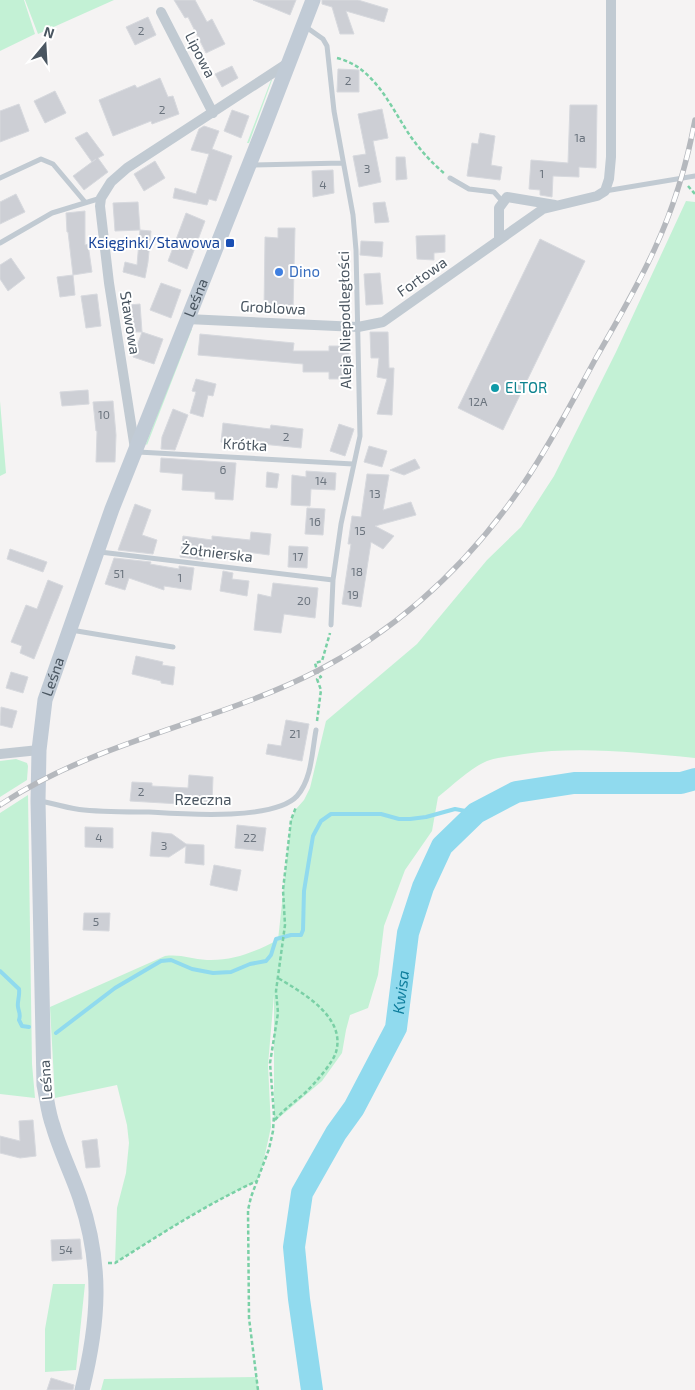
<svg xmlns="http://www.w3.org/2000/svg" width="695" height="1390" font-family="'Exo 2',sans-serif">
<rect width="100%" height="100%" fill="#f5f3f3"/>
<path fill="#c3f1d5" d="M 0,0 L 24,0 L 35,34 L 0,51 Z
M 25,0 L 114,0 L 38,34 Z
M 271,80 L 272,80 L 249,143 L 247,143 Z
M 686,201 L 695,202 L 695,758 C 639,753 580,746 524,754 C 512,756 498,757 487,761 C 470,768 452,786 438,797 L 432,831 L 405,870 L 384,926 L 378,975 L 368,1008 L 350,1015 L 346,1030 L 342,1053 L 322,1081 L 274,1122 L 274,995 L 268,1065 L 271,1127 L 262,1168 L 257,1181 C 207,1204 161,1234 115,1263 L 117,1208 L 126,1173 L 129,1143 L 127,1125 L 117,1085 L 55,1098 L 50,1007 L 165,956 C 181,954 191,959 207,960 C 234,961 254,952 278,940 L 291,820 L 296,809 L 304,800 L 310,788 L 326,721 L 417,644 L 487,560 L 521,527 L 554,476 L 616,352 Z
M 190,329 L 192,329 L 147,445 L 146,444 Z
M 0,401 L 6,473 L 0,476 Z
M 16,759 L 27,763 L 28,766 L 27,780 L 0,797 L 0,761 Z
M 28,795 L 32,1064 L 35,1098 L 0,1094 L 0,813 Z
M 53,1284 L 85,1284 L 76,1370 L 45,1372 L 45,1329 Z
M 257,1377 L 258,1390 L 101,1390 L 104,1379 Z"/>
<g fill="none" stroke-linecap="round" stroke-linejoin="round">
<path stroke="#90daee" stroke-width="4" d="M 0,971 L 19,989 C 20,996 17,1002 18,1007 C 19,1013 21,1014 19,1020 L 22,1026 L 29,1027
M 56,1033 L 115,988 L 161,961 L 171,960 L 192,969 L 213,973 L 231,972 L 250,964 L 266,961 L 271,955 L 276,939 L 291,935 L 301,935 L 303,930 L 304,891 L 310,854 L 313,836 L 321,821 L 331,814 L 381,814 L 399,819 L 410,819 L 426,817 L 455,809 L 476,813"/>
<path stroke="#90daee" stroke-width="22" id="s1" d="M 312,1390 L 299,1299 L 294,1247 L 302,1193 L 336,1133 L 354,1108 L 396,1028 L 408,933 L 423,887 L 442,846 L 476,813 L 516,792 L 574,783 L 681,783 L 695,779"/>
</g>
<path fill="#cdcfd5" stroke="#d7d9de" d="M 174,0 L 195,0 L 207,22 L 212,19 L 225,44 L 206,53 L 188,17 L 185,18 Z
M 253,0 L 296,0 L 290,15 Z
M 322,0 L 358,0 L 388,9 L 384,22 L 346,11 L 354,34 L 340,34 L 332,7 L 322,4 Z
M 148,17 L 156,35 L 135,45 L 126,27 Z
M 232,66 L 238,78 L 222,87 L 215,74 Z
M 338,69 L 359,70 L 359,92 L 337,92 Z
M 160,78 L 168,97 L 173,96 L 179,114 L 152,124 L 151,121 L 113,136 L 99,100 L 135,85 L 137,88 Z
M 55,91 L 66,113 L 45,123 L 34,101 Z
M 19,104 L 29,131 L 0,142 L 0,111 Z
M 570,105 L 597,105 L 596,168 L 579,167 L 579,177 L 553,176 L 552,197 L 540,195 L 540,190 L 529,189 L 531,160 L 568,163 Z
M 382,109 L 388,138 L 373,141 L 381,182 L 359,187 L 353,156 L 366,154 L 358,114 Z
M 232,110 L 249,116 L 241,138 L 224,131 Z
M 204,126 L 219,131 L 212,149 L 232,156 L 216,201 L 209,199 L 207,205 L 173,198 L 175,188 L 196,194 L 209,154 L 191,150 L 199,129 Z
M 87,132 L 104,155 L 98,158 L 108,172 L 84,190 L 73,176 L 96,159 L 92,162 L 75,138 Z
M 480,133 L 495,136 L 491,165 L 502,167 L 500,180 L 467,176 L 472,143 L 478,144 Z
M 396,157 L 405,157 L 407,179 L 396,180 Z
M 155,161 L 165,178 L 144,191 L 134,174 Z
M 333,170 L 334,193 L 313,197 L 312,171 Z
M 16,194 L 25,212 L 0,224 L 0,202 Z
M 138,202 L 140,230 L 115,231 L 113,203 Z
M 385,202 L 389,222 L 375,223 L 373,203 Z
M 85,211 L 85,245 L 88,244 L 92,272 L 73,275 L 68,232 L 67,232 L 66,213 Z
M 186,213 L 205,221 L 187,269 L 168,261 Z
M 278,228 L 295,228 L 293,311 L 264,310 L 265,237 L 278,238 Z
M 140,230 L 151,231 L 148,262 L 145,278 L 123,272 L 125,262 L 137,265 Z
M 445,235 L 445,252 L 434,253 L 434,260 L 417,259 L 416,236 Z
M 540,239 L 585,261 L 503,430 L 458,408 Z
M 361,241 L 383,242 L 382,257 L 360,255 Z
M 11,258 L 25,278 L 8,291 L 0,279 L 0,265 Z
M 380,273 L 383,304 L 366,305 L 364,274 Z
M 73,275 L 75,295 L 60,297 L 57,277 Z
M 161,283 L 181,290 L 171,318 L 150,310 Z
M 97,294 L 101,326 L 86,328 L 81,296 Z
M 140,304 L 142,332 L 131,332 L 129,305 Z
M 142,332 L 163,339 L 154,364 L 133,357 Z
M 370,332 L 388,332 L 389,368 L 394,368 L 392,415 L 377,414 L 387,379 L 377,377 L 379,358 L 371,358 Z
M 200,334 L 294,343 L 293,351 L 329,351 L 329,346 L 349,346 L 349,379 L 329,379 L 329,372 L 303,372 L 303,364 L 198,355 Z
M 196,379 L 216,384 L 213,396 L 208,395 L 203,417 L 190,413 L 196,392 L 192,391 Z
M 88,390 L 89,404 L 62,406 L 60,392 Z
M 113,401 L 116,435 L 115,462 L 96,462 L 97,431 L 96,431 L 93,402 Z
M 173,409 L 188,415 L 175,450 L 161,449 L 162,437 Z
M 223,423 L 270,429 L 271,425 L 303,429 L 301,448 L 252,443 L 252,446 L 221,442 Z
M 339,424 L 354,429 L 345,456 L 330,451 Z
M 369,446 L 387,451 L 382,467 L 364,462 Z
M 161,458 L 236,463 L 233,500 L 215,499 L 215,492 L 182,490 L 183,474 L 160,472 Z
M 415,459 L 420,468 L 404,475 L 390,470 Z
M 306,471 L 336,473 L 335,490 L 311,489 L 310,506 L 291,505 L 292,475 L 306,477 Z
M 267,472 L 279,474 L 277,488 L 266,487 Z
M 367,474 L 389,475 L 383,510 L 411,502 L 416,515 L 375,526 L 394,536 L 383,549 L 371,542 L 361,607 L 342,604 L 351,544 L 348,544 L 352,516 L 361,517 Z
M 135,504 L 151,510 L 142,535 L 157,540 L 153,554 L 118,550 Z
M 307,508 L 325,509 L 323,535 L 305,534 Z
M 251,532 L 271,534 L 269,555 L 232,550 L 231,559 L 204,556 L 203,560 L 180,557 L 183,536 L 212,540 L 212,536 L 250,540 Z
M 289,546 L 308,547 L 307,568 L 288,567 Z
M 10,549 L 47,562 L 43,572 L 7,559 Z
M 114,558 L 151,562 L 150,564 L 179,569 L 179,566 L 194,568 L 191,590 L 164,586 L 164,590 L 129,578 L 125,590 L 105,584 Z
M 223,571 L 233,573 L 232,579 L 249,581 L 247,596 L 220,591 Z
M 48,580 L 63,586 L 34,659 L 20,653 L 22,646 L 11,642 L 26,605 L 37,609 Z
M 273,583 L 318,588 L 315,618 L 284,614 L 281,633 L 254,630 L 258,594 L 271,597 Z
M 136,656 L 163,662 L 162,665 L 175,667 L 173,685 L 161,683 L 161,681 L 132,674 Z
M 11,672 L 28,677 L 23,693 L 6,688 Z
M 1,707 L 17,711 L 12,728 L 0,725 Z
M 286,720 L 309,724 L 302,761 L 266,754 L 268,744 L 281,746 Z
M 189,775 L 213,777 L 212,803 L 180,800 L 180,804 L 130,801 L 132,782 L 152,783 L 152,786 L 188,788 Z
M 237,825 L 266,828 L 263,851 L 235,848 Z
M 85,827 L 113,828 L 113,848 L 85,847 Z
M 152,832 L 172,834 L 186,844 L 204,845 L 204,865 L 185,863 L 186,846 L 169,857 L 150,856 Z
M 214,865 L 241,870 L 237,891 L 210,885 Z
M 84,913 L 110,913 L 109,931 L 83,930 Z
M 33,1120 L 36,1156 L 20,1158 L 0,1153 L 0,1136 L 20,1141 L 19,1121 Z
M 97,1139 L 100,1167 L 86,1168 L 82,1141 Z
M 80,1239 L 82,1259 L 52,1261 L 51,1240 Z
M 51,1378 L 74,1385 L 73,1390 L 47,1390 Z"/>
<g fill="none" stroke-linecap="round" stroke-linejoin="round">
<path stroke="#7ad0a6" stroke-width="2.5" stroke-dasharray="4 2.5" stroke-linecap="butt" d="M 337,58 C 375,67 391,108 411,137 C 421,151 432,163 445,174
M 688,186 L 695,194
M 317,721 L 321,690 L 317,679 L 321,677 L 318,674 L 315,663 L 322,661 L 330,633
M 275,1120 C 284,1109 295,1102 306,1092 C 315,1083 333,1063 336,1052 C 346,1017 303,993 278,978
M 108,1263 L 115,1263 C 161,1234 207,1204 257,1181
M 258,1390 L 249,1318 L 248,1210 L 251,1197 L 269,1149 L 273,1131 L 274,1115 L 270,1063 L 278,1013 L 276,991 L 285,925 L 283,890 L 291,820 L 296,807"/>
<path stroke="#c1cad2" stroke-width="5" d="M 306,27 L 323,39 L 327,46 L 334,111 L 353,215 L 356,250 L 360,436 L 341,524 L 333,580 L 331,625
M 252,165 L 343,163
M 0,178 L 41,159 L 53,164 L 85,202
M 450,178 L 469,189 L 494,192 L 503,202
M 605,191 L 695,176
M 0,243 L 52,213 L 101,198
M 138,452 L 353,464
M 100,552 L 333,580
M 71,630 L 173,647
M 39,801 C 54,803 69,809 84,810 C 105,812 127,812 149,812 C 182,814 274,821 297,796 C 312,779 312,751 316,730"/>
<path stroke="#c1cad2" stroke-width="10" d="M 161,12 L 213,113
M 499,240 L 499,208 L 507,197 L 555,205
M 187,319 L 358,327 L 383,322 L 543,209 L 597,196 L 605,191 L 609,179 L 611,157 L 611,0
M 135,449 L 109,283 L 100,206 L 101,198 L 111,182 L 127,168 L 288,63
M 0,754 L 39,750"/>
<path stroke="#c1cbd6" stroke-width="15" id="s2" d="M 82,1390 C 99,1322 103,1266 80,1198 C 72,1174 60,1151 53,1126 C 48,1113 47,1099 44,1085 L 38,801 L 39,750 L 45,700 L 112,509 L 261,135 L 313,0"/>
<g stroke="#b5b8bd" stroke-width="5.5">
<path id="rail" d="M 0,805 C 97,740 217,723 319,670 C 403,626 471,561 524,483 C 551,443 573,400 596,358 C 617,321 638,286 655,248 C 674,207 687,163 695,120"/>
</g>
<use href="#rail" stroke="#fff" stroke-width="4" stroke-dasharray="11" stroke-linecap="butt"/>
</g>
<rect fill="#1a4fb4" stroke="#fff" stroke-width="2" x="225" y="238" width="10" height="10" rx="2.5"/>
<circle fill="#3f7fe0" stroke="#fff" stroke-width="2" cx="279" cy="272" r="5"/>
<circle fill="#0f9aa8" stroke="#fff" stroke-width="2" cx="495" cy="388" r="5"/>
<g text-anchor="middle" stroke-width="4" stroke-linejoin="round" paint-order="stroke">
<g font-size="12" fill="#6b747e">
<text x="141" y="35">2</text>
<text x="348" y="85">2</text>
<text x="162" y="114">2</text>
<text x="580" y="142">1a</text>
<text x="367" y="173">3</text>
<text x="542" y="178">1</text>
<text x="323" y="189">4</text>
<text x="478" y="406">12A</text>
<text x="104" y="419">10</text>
<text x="286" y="441">2</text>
<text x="223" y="474">6</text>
<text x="321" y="485">14</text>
<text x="375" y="498">13</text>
<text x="315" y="526">16</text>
<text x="360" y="535">15</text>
<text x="298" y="561">17</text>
<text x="357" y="576">18</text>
<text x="119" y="578">51</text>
<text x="180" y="582">1</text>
<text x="353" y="599">19</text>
<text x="304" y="605">20</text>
<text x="295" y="738">21</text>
<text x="141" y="796">2</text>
<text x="99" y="842">4</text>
<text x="250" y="842">22</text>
<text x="164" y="850">3</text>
<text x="96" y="926">5</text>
<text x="66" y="1254">54</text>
</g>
<g font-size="15" fill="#4a5661" stroke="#fff">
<text transform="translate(200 55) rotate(63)" y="5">Lipowa</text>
<text transform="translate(422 277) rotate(-35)" y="5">Fortowa</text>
<text dy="5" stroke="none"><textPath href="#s2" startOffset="1129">Leśna</textPath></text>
<text transform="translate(273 308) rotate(3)" y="5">Groblowa</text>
<text transform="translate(345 320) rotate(-91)" y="5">Aleja Niepodległości</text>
<text transform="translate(130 323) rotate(81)" y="5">Stawowa</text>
<text transform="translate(245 445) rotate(3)" y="5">Krótka</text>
<text transform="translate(217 553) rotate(7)" y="5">Żołnierska</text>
<text dy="5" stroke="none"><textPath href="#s2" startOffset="724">Leśna</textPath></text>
<text x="203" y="805">Rzeczna</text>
<text transform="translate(46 1080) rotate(-94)" y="5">Leśna</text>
</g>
<g font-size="15" fill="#164399" stroke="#fff" text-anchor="end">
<text x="220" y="248">Księginki/Stawowa</text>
</g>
<g font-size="15" fill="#366cbe" stroke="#fff" text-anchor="start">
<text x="289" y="277">Dino</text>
</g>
<g font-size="15" fill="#0d838f" stroke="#fff" text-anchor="start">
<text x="505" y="393">ELTOR</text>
</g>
<g font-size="16" font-style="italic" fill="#0c7c9b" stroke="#fff">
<text dy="6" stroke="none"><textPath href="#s1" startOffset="425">Kwisa</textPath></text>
</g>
</g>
<g transform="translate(45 45) rotate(18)" stroke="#ffffff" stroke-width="4" paint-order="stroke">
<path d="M0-4L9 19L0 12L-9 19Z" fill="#4a5661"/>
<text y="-8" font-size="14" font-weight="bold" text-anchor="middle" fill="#4a5661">N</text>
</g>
</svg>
